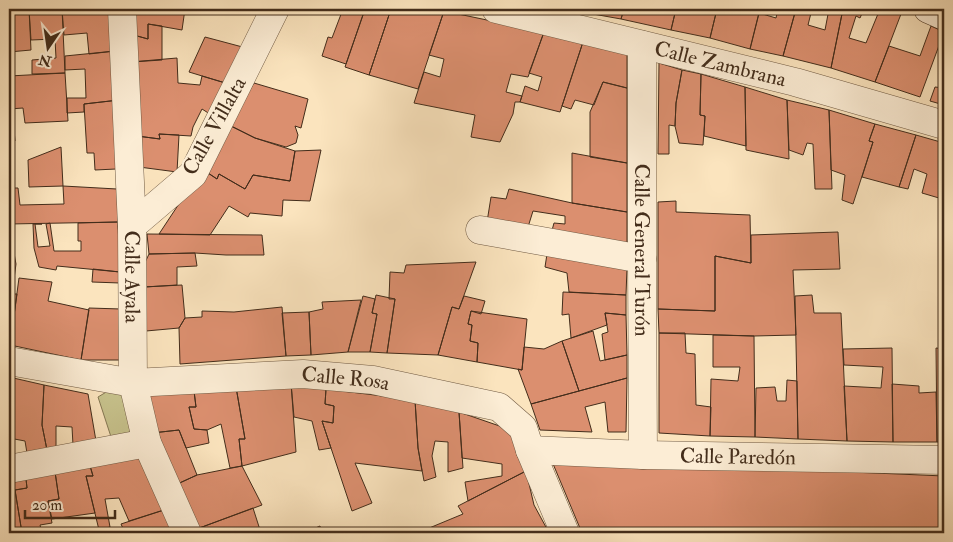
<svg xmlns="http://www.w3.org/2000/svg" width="953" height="542" font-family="'IM FELL Double Pica',serif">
<rect width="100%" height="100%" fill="#fbe4be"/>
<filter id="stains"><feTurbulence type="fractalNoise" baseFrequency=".004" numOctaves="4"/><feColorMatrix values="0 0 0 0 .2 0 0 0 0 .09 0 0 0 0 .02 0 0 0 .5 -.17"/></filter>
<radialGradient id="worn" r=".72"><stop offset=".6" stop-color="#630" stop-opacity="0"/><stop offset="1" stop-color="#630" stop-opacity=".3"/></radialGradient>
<path fill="#c7c28c" stroke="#857854" d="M 108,391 L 133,397 L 143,426 L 114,446 L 98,397 Z"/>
<path fill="#db8f6f" stroke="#432d1b" d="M 9,9 L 29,9 L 31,50 L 9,52 Z
M 29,9 L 62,9 L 65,73 L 32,74 L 32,60 L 56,58 L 55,39 L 31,40 Z
M 62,9 L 112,9 L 115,51 L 89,54 L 87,33 L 64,35 Z
M 131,9 L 185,9 L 182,30 L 148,24 L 148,39 L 130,34 Z
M 202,9 L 228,9 L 227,13 L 202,11 Z
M 228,9 L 266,9 L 264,13 L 227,13 Z
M 343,9 L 365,9 L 346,64 L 322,56 L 328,37 L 332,38 Z
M 365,9 L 391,9 L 369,75 L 345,67 Z
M 391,9 L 434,9 L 444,11 L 418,89 L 369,75 Z
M 572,9 L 594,9 L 593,14 Z
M 594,9 L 624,9 L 621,19 L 593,14 Z
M 624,9 L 676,9 L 671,30 L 621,19 Z
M 676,9 L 717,9 L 710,38 L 671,30 Z
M 717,9 L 760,9 L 750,49 L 710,38 Z
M 778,9 L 796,9 L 783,56 L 750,49 L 759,13 L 776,18 Z
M 796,9 L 812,9 L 808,25 L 825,30 L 829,9 L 843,9 L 831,68 L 783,56 Z
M 843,9 L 864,9 L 860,18 L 856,16 L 849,38 L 866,43 L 880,9 L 889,9 L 901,14 L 875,82 L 831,68 Z
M 444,11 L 544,32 L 528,77 L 511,74 L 506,92 L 522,96 L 520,102 L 515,102 L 513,114 L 500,142 L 471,137 L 475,115 L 414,103 L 424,72 L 440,77 L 444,59 L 429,55 Z
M 148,24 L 162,26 L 162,60 L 131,62 L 130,34 L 148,39 Z
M 931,26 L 944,32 L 920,97 L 875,82 L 889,46 L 920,56 Z
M 544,32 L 583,42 L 560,112 L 520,102 L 525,86 L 538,91 L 542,77 L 529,73 Z
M 205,37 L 250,49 L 232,85 L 189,72 Z
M 583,42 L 627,50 L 627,88 L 603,82 L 594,105 L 575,100 L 571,109 L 562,106 Z
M 115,51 L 119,100 L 84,104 L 84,112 L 67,113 L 67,98 L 86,98 L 85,69 L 65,70 L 65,56 Z
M 177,58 L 178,83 L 200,85 L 202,76 L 232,85 L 213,116 L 202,109 L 193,127 L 191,136 L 159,134 L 160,139 L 137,136 L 131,62 Z
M 659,63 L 682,70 L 676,103 L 675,126 L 669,125 L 669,154 L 658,154 Z
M 682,70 L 701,74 L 700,115 L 705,116 L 703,145 L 679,143 L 675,126 L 676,103 Z
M 65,73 L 68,121 L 25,123 L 23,108 L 9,109 L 9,76 Z
M 701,74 L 745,87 L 746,146 L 704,136 L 705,116 L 700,115 Z
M 603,82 L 627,88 L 627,163 L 590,157 L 590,112 Z
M 254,83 L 308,99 L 301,128 L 295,126 L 298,135 L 296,143 L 286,147 L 255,138 L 229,125 Z
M 745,87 L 787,100 L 789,159 L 746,150 Z
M 935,87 L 944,88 L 944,105 L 930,101 Z
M 119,100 L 116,169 L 95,170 L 94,153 L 87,153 L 84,104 Z
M 787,100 L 829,110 L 832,189 L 815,189 L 813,144 L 807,143 L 803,155 L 789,150 Z
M 829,110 L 875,124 L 869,141 L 873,142 L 853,204 L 842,200 L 845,175 L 831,170 Z
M 9,111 L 10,118 L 13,118 L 15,141 L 9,142 Z
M 875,124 L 916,135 L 899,187 L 862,177 L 873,142 L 869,141 Z
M 229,125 L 255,138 L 295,151 L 290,181 L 253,175 L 245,189 L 219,174 L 217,179 L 202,169 Z
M 159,134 L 179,135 L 177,172 L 139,167 L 137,136 L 160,139 Z
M 916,135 L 944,143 L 944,180 L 939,198 L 922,193 L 927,174 L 914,169 L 908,189 L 899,187 Z
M 61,147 L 63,186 L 29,187 L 28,160 Z
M 321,150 L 310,201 L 283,200 L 282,216 L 250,213 L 248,217 L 229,206 L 210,235 L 159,234 L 202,169 L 217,179 L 219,174 L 245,189 L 253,175 L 290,181 L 295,151 Z
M 572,153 L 627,163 L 627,212 L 572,203 Z
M 944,180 L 944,199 L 939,198 Z
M 63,186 L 117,189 L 118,222 L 9,224 L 9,188 L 18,188 L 20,205 L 64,204 Z
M 509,189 L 572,203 L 627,212 L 627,246 L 551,234 L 554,223 L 565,224 L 565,216 L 533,211 L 528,227 L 487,222 L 491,197 L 506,199 Z
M 676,201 L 676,212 L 750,215 L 751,263 L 715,256 L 715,311 L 658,309 L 658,202 Z
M 118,222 L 120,272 L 57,266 L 56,270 L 39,267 L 34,248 L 33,224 L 42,224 L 35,224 L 38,247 L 50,246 L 46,224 L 50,223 L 54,251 L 81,251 L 81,241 L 78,241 L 78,223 Z
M 9,226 L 16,264 L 12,294 L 17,294 L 10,345 L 9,344 Z
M 838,232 L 840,269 L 793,270 L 796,335 L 754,336 L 659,333 L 658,309 L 715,311 L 715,256 L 751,263 L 751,235 Z
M 147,234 L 262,235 L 264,255 L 226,255 L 195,253 L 149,254 Z
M 195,253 L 197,266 L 177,267 L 177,285 L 144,287 L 142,269 L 149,254 Z
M 547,254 L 627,268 L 626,295 L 569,292 L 567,273 L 545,267 Z
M 476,262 L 459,309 L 452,307 L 438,355 L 387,353 L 395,299 L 389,299 L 390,272 L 404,273 L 406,265 Z
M 93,269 L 120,272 L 120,283 L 92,282 Z
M 19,278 L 52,282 L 48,301 L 89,310 L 81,360 L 10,345 Z
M 182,285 L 185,318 L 179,328 L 146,331 L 144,287 Z
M 563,292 L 626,295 L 626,315 L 605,313 L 607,325 L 571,338 L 569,314 L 562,315 Z
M 376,295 L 395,299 L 387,353 L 370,352 L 377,314 L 372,313 Z
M 812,295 L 814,313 L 841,313 L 847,441 L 798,439 L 795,296 Z
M 363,296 L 375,299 L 372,313 L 377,314 L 370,352 L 348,352 Z
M 464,296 L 485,301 L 481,314 L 471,311 L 468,324 L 472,325 L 470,341 L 478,343 L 477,362 L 438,355 L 452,307 L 459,309 Z
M 361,300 L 348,352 L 311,355 L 309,312 L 323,309 L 322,302 Z
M 282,307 L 286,356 L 180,364 L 179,328 L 185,318 L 202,317 L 202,311 L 234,312 Z
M 89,308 L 121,309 L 123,360 L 81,360 Z
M 471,311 L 527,319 L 522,370 L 477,362 L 478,343 L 470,341 L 472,325 L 468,324 Z
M 309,312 L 311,355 L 286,356 L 282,313 Z
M 605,313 L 626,315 L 627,355 L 605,360 L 602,334 L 608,332 Z
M 593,331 L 600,361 L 627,355 L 627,378 L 579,391 L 562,341 Z
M 659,333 L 685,333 L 686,353 L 695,354 L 696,405 L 711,407 L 710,436 L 659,433 Z
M 713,335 L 754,336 L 755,437 L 710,436 L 711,379 L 738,381 L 740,367 L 713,367 Z
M 562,341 L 579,391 L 531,404 L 518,369 L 522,370 L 524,347 L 544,349 Z
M 892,348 L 893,442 L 847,441 L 844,386 L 881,388 L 883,367 L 844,365 L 843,349 Z
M 936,348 L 944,349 L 944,443 L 937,442 Z
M 9,377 L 44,385 L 42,425 L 47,450 L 27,453 L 25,441 L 9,438 Z
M 627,378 L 626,432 L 608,432 L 605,402 L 585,407 L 592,432 L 540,430 L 531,404 Z
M 787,380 L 797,381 L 798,439 L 755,437 L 756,388 L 775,387 L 777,401 L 786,401 Z
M 291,383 L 326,389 L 325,404 L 334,406 L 333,423 L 322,421 L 331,448 L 319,450 L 312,421 L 294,417 Z
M 291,383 L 296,452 L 242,466 L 239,439 L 245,439 L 236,387 Z
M 892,384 L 919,386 L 919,393 L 936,392 L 937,442 L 893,442 Z
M 44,385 L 88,394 L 96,441 L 73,445 L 72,427 L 56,426 L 56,448 L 47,450 L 42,425 Z
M 236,387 L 245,439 L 239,439 L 242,466 L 230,468 L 221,424 L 207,430 L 194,429 L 189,407 L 196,407 L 194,391 Z
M 326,389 L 415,400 L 418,448 L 422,471 L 355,463 L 372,503 L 352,511 L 322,421 L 333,423 L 334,406 L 325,404 Z
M 194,391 L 196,407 L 189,407 L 194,429 L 207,430 L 209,443 L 186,448 L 179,430 L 152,433 L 149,393 Z
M 415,400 L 459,412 L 463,468 L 448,472 L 448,442 L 435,441 L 432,456 L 436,477 L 424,481 L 418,448 Z
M 459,412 L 514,431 L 526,471 L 468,501 L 465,482 L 502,476 L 502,464 L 462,458 Z
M 179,430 L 197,475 L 173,486 L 152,433 Z
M 138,450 L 167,509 L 129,521 L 119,498 L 105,499 L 110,527 L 99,530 L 86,476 L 93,476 L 88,459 Z
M 88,459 L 93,476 L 86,476 L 95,513 L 52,519 L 48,501 L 59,499 L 54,465 Z
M 551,459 L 944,476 L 944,533 L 582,533 Z
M 54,465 L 59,499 L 48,501 L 52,523 L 40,525 L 42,533 L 22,533 L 15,490 L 27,488 L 25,470 Z
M 242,466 L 262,505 L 194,530 L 173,486 L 197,475 Z
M 25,470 L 27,488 L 15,490 L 22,533 L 9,533 L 9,473 Z
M 526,471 L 534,505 L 547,529 L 538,533 L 423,533 L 422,531 L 463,514 L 458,506 Z
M 253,508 L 261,533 L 196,533 L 194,530 Z
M 167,509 L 178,533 L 125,533 L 121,524 Z
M 320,526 L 322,533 L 304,533 Z
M 285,529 L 286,533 L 270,533 Z"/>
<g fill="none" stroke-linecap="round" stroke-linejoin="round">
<g stroke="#715b44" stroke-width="29">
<g id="street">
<path id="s1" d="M 122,9 L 132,226 L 133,383 L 147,443 L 187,533"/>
<path id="s2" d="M 496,9 L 795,82 L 944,125"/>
<path id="s3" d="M 642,45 L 642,259 L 643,455"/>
<path d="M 132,226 L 193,174 L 275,9"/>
<path d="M 480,230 L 642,259"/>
<path id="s4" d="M 9,361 L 133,383 L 303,374 L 373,380 L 499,407 L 523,428 L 530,450 L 565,533"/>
<path id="s5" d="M 530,450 L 643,455 L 944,460"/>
<path d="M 9,469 L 147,443"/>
</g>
</g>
<g stroke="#432d1b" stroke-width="29">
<path id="secondary" d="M 928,9 L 944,16"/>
</g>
<use href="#street" stroke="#fcedd5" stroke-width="28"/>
<use href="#secondary" stroke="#fcedd5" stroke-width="28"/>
</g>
<g text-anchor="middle" stroke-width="4.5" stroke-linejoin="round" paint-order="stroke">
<g font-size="21" fill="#432d1b" stroke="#fcedd5">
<text dy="7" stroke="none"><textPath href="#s2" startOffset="231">Calle Zambrana</textPath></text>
<text transform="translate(214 126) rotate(-61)" y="7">Calle Villalta</text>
<text dy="7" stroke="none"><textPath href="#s3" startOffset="205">Calle General Turón</textPath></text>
<text dy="7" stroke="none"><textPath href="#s1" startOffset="268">Calle Ayala</textPath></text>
<text dy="7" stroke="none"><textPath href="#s4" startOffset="339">Calle Rosa</textPath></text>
<text dy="7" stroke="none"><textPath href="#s5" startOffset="208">Calle Paredón</textPath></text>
</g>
</g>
<rect width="953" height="542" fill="none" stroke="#fbe4be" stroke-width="30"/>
<rect x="10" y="10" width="933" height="522" fill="none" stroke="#432d1b" stroke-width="2.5"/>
<rect x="15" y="15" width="923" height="512" fill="none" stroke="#432d1b"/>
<g transform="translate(48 48) rotate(193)" stroke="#fcedd5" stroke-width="4" paint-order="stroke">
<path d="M0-4L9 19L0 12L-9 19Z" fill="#432d1b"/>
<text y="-8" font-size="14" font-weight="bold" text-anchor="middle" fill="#432d1b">N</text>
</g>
<path d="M25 510v8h90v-8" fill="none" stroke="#432d1b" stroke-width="2.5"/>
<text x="32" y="510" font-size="15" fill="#432d1b" stroke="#fcedd5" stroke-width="4" paint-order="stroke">20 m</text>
<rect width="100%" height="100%" filter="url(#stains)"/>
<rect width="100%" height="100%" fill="url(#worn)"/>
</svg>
